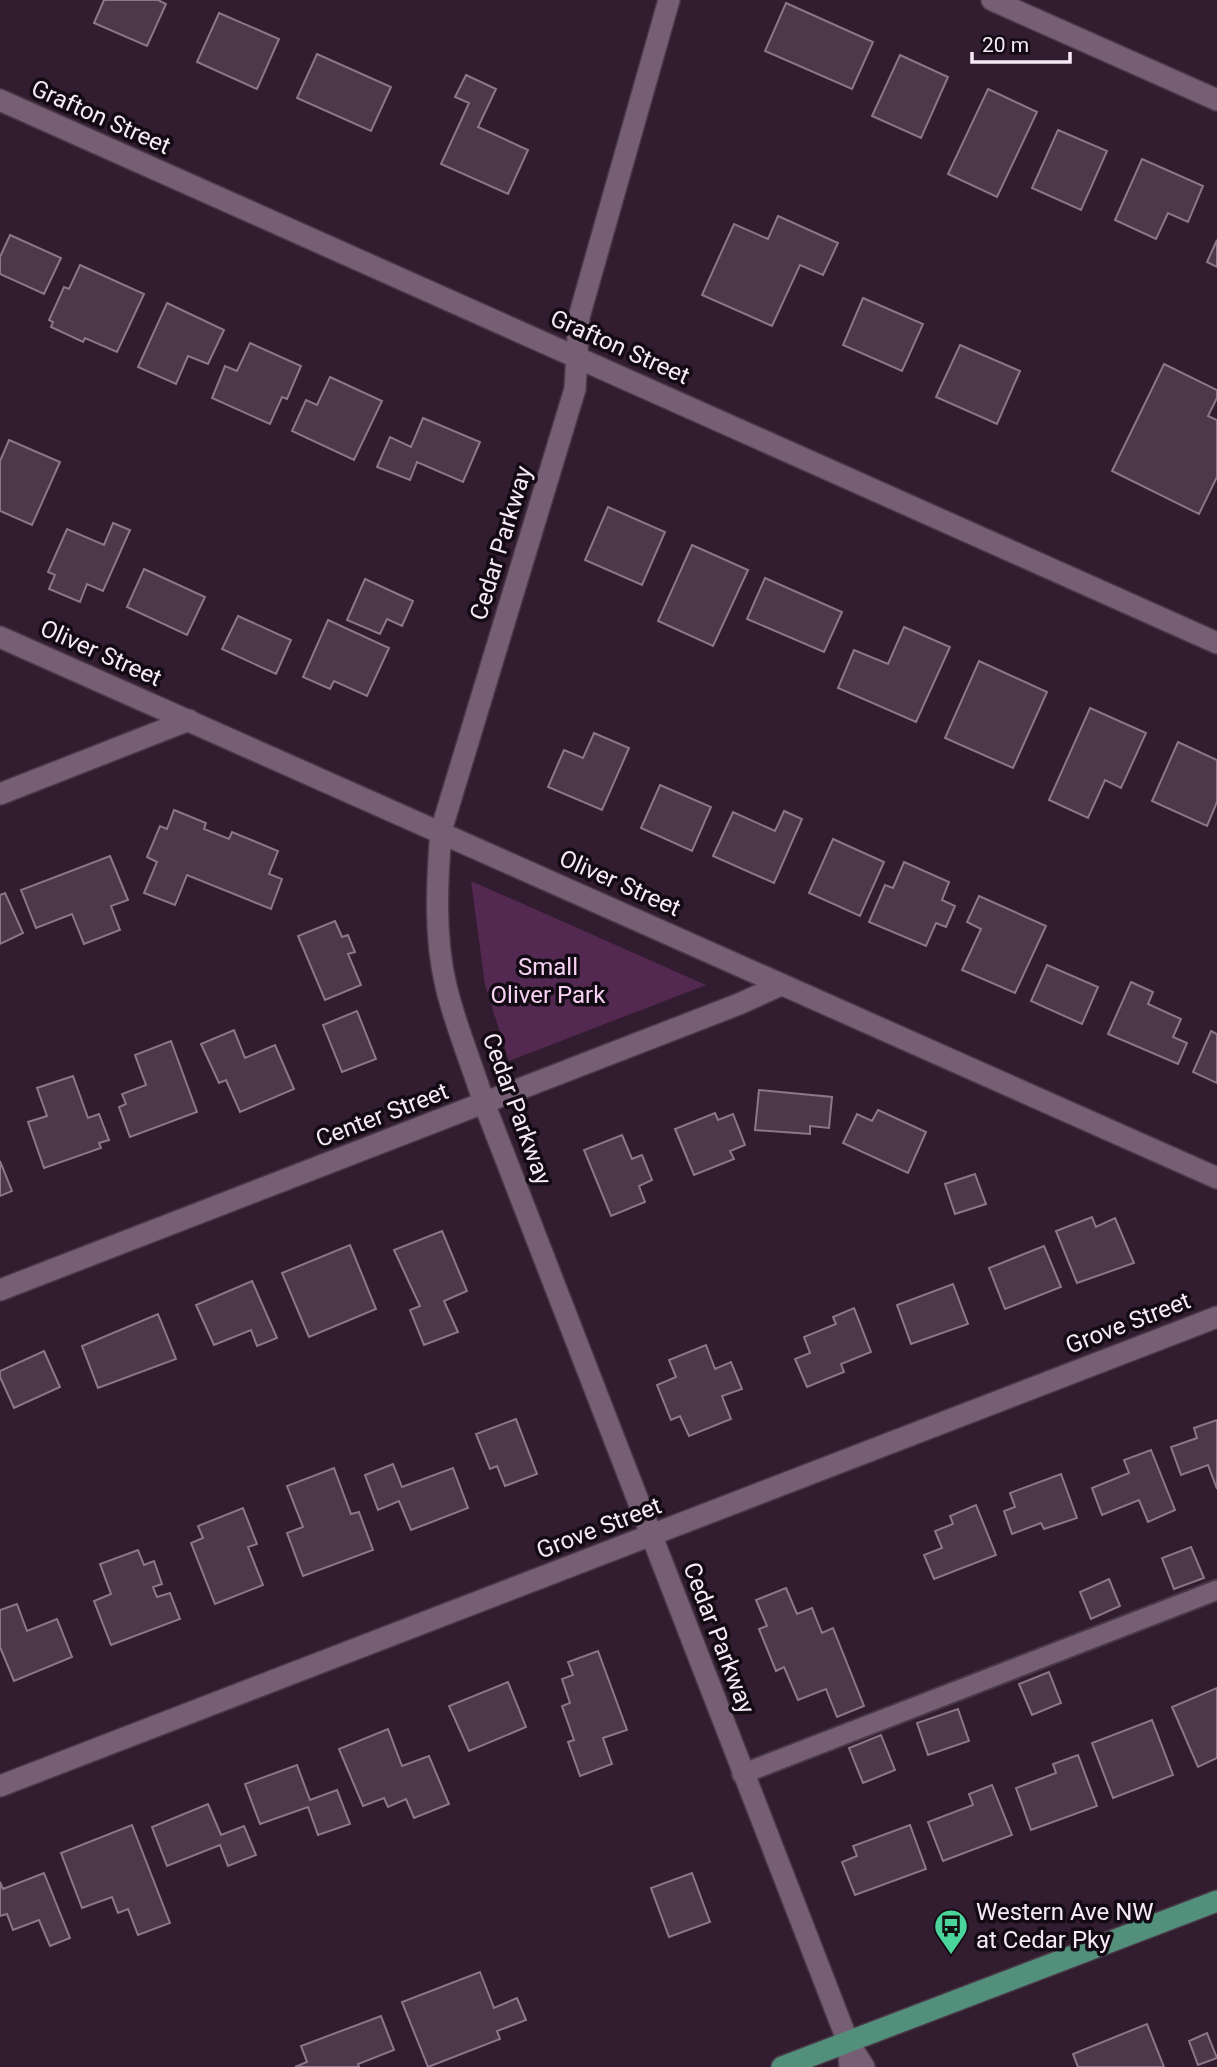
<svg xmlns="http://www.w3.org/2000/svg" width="1217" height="2067" font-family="Roboto,sans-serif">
<rect width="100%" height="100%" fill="#311d2f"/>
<path fill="#532851" d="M 471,881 L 706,985 L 509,1061 L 485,985 Z"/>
<path fill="#4d384b" stroke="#8d758a" stroke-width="2" d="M 104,0 L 158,0 L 166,4 L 147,46 L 94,23 Z
M 786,3 L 873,42 L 852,89 L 765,51 Z
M 219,13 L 279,39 L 257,89 L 197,62 Z
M 317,54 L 391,87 L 371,131 L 297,98 Z
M 900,55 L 948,77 L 921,138 L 872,116 Z
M 466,75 L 496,89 L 478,127 L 528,150 L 508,194 L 441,164 L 469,103 L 455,97 Z
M 988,89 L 1037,112 L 997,197 L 948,174 Z
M 1058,130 L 1107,151 L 1081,210 L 1032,188 Z
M 1142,159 L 1203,186 L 1188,222 L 1168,213 L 1156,239 L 1115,220 Z
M 778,216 L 838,243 L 823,275 L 800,265 L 772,326 L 702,295 L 734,224 L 768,239 Z
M 10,235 L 61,258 L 44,294 L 0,274 L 0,257 Z
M 1217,240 L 1217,267 L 1207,262 Z
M 80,265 L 144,294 L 117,352 L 85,338 L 83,342 L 51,327 L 53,322 L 49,320 L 64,287 L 69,289 Z
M 863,298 L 923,324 L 902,371 L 843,345 Z
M 167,303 L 224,330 L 208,364 L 188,356 L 176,384 L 138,367 Z
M 250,343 L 301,366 L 287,399 L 282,397 L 270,424 L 212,398 L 225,366 L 237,371 Z
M 960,345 L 1020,371 L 997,424 L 936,397 Z
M 1164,364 L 1217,390 L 1217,398 L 1208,416 L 1217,420 L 1217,477 L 1199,514 L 1112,471 Z
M 330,377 L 382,401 L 354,460 L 292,431 L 306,400 L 317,405 Z
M 423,418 L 480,442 L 463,482 L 417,462 L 410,480 L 377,467 L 390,437 L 411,447 Z
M 9,440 L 60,462 L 32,525 L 0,511 L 0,461 Z
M 608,507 L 665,532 L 642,585 L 585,560 Z
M 113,523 L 130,530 L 103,591 L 87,584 L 80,602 L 49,589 L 55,575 L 48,572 L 67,529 L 104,545 Z
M 692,545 L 748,570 L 713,646 L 658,621 Z
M 144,569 L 205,597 L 187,635 L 127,607 Z
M 765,578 L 842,612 L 824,652 L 747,619 Z
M 365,579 L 413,601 L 402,626 L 387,619 L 380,634 L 347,620 Z
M 238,616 L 291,640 L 276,674 L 222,649 Z
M 328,620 L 389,648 L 367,696 L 334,681 L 330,689 L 303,677 Z
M 904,627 L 950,647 L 916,722 L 838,688 L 854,650 L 888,664 Z
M 979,661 L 1047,692 L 1013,768 L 945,738 Z
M 1090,708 L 1146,733 L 1121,788 L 1105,780 L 1088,818 L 1049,800 Z
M 594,733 L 629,748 L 602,810 L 548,787 L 564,750 L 583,758 Z
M 1178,742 L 1217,760 L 1217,802 L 1207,826 L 1152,801 Z
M 660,785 L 711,807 L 692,851 L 641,828 Z
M 174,810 L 206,823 L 204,829 L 229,839 L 232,832 L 278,851 L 269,874 L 282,879 L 271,909 L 187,875 L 175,905 L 144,893 L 157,862 L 147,857 L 160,826 L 167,829 Z
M 784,811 L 802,819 L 774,883 L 713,856 L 733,812 L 775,831 Z
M 833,839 L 884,862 L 860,916 L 809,893 Z
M 110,856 L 128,900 L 111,906 L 120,930 L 84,944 L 72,914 L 36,928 L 21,890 Z
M 904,862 L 949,882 L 942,900 L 955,906 L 946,927 L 936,923 L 926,946 L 869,922 L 885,885 L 893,888 Z
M 5,893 L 23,933 L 0,944 L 0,895 Z
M 979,896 L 1046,926 L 1015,993 L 962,970 L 981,929 L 967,922 Z
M 335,921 L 342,937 L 348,935 L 355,952 L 348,954 L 361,985 L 325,1000 L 298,936 Z
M 1047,965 L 1098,987 L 1082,1024 L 1031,1001 Z
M 1131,982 L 1153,992 L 1148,1004 L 1181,1019 L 1173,1037 L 1187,1043 L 1178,1064 L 1108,1034 Z
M 357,1011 L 376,1059 L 342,1072 L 323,1025 Z
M 234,1030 L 245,1058 L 275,1045 L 294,1089 L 240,1112 L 226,1080 L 219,1083 L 201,1044 Z
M 1211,1031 L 1217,1034 L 1217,1083 L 1193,1072 Z
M 171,1041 L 197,1112 L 130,1137 L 119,1107 L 126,1104 L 122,1094 L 146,1085 L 135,1055 Z
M 73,1076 L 88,1118 L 99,1114 L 109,1140 L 99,1143 L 101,1148 L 44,1168 L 28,1122 L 47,1116 L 37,1088 Z
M 759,1090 L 832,1097 L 829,1128 L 810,1126 L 810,1134 L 755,1130 Z
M 878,1110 L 926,1132 L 908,1173 L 843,1143 L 857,1114 L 872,1121 Z
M 715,1113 L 718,1120 L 733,1114 L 745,1145 L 730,1151 L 734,1159 L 694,1175 L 675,1129 Z
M 622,1135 L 632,1159 L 642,1155 L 652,1180 L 639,1186 L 645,1202 L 611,1216 L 584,1150 Z
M 0,1161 L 12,1191 L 0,1196 Z
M 975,1174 L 986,1204 L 955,1214 L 945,1184 Z
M 1092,1217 L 1096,1227 L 1115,1218 L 1134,1263 L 1077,1283 L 1056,1231 Z
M 442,1231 L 467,1291 L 444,1301 L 458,1332 L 424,1345 L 410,1310 L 420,1306 L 394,1250 Z
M 350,1245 L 376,1309 L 309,1337 L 282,1273 Z
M 1044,1246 L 1061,1287 L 1005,1309 L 989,1268 Z
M 252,1281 L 277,1338 L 257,1346 L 251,1330 L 214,1345 L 196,1305 Z
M 953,1284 L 968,1324 L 911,1344 L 897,1305 Z
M 854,1308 L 871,1352 L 841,1364 L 844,1372 L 807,1387 L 795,1359 L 810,1353 L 804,1337 L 836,1324 L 833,1317 Z
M 158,1314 L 176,1359 L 98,1388 L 82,1346 Z
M 706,1345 L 715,1369 L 731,1362 L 742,1389 L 722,1396 L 731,1419 L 689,1436 L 680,1416 L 671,1420 L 657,1385 L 676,1377 L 669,1360 Z
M 44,1351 L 60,1387 L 14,1408 L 0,1377 L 0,1371 Z
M 516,1419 L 537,1474 L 505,1486 L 497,1466 L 490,1469 L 476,1434 Z
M 1217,1420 L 1217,1489 L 1208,1465 L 1181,1475 L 1171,1447 L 1197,1438 L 1194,1428 Z
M 1151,1450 L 1175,1510 L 1148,1522 L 1139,1500 L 1102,1515 L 1092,1488 L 1129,1473 L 1124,1460 Z
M 393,1464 L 402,1487 L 453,1468 L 468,1508 L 411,1530 L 399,1501 L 378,1510 L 365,1475 Z
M 334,1468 L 351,1514 L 359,1512 L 373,1550 L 303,1576 L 287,1533 L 303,1527 L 287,1486 Z
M 1061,1474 L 1077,1518 L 1044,1529 L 1041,1523 L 1012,1534 L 1004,1511 L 1015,1507 L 1010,1493 Z
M 976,1505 L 996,1555 L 934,1579 L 924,1555 L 942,1548 L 935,1531 L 953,1524 L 950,1516 Z
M 243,1508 L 257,1544 L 248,1547 L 263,1585 L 215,1604 L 191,1543 L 203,1538 L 198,1526 Z
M 1191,1547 L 1204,1578 L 1174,1589 L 1162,1558 Z
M 138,1550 L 144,1565 L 154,1561 L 162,1584 L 153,1587 L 157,1597 L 170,1593 L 180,1619 L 111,1645 L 94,1601 L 111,1594 L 100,1564 Z
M 1109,1579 L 1120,1606 L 1091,1619 L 1080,1592 Z
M 786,1588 L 797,1614 L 812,1608 L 822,1633 L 833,1628 L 864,1706 L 837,1717 L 826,1689 L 798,1700 L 784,1667 L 776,1671 L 759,1629 L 767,1626 L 756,1600 Z
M 17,1604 L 27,1631 L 57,1619 L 72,1657 L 14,1681 L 0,1647 L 0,1610 Z
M 598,1651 L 627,1730 L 603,1738 L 612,1764 L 580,1776 L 568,1742 L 574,1740 L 562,1706 L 570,1703 L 562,1679 L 573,1675 L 568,1662 Z
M 1049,1672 L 1061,1703 L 1032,1715 L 1019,1684 Z
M 508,1682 L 526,1727 L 469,1751 L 449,1706 Z
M 1217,1688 L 1217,1758 L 1198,1767 L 1172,1707 Z
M 958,1709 L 969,1741 L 928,1755 L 917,1723 Z
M 1152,1720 L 1173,1775 L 1113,1798 L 1092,1743 Z
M 388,1729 L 402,1766 L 429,1756 L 449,1804 L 414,1818 L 406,1799 L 388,1807 L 384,1798 L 363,1806 L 339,1749 Z
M 881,1735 L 895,1770 L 863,1783 L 849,1748 Z
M 1078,1755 L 1097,1806 L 1031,1830 L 1016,1788 L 1056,1773 L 1053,1764 Z
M 297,1765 L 310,1800 L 337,1790 L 350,1824 L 318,1835 L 308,1807 L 260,1824 L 245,1784 Z
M 992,1785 L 1012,1835 L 943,1861 L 928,1822 L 973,1805 L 969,1794 Z
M 208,1804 L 221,1835 L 244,1826 L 256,1855 L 228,1866 L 220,1845 L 167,1866 L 152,1827 Z
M 132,1825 L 170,1923 L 138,1935 L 128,1909 L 118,1913 L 112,1897 L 82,1908 L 61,1853 Z
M 910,1825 L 926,1869 L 855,1895 L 842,1862 L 857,1856 L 853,1846 Z
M 44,1873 L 70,1938 L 50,1946 L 39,1920 L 13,1930 L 7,1914 L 0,1916 L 0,1882 L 3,1889 Z
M 692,1873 L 710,1922 L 669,1937 L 651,1888 Z
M 480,1972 L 494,2008 L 517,1998 L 526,2020 L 497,2031 L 500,2039 L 428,2067 L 402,2002 Z
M 381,2016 L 394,2050 L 358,2064 L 359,2067 L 295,2067 L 307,2062 L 301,2046 Z
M 1147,2024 L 1164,2067 L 1078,2067 L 1073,2054 Z
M 1207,2033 L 1217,2058 L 1198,2065 L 1189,2041 Z"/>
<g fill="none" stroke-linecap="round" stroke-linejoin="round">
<g stroke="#493948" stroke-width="23">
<path id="lane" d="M 742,1774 L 1217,1590"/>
</g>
<g stroke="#493948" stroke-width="24">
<path id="street" d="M 669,0 L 579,317 L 575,389 L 441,831 C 437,882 434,936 446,986 C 455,1025 472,1064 484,1103 L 848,2042 L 864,2067
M 992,0 L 1217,100
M 0,100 L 1217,643
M 0,637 C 406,816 811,998 1217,1178
M 0,794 L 189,720
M 0,1290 L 739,1004 L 781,985
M 0,1786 L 1217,1317"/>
</g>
<g stroke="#493948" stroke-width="24">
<path id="secondary" d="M 848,2042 L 850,2067"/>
</g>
<g stroke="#493948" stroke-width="24">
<path id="primary" d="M 782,2067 L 1217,1901"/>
</g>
<use href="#lane" stroke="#765f74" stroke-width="19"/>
<use href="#street" stroke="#765f74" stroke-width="21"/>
<use href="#secondary" stroke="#765f74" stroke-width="21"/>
<use href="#primary" stroke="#52907b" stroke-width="21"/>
</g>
<defs>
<g id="bus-pin" transform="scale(1.75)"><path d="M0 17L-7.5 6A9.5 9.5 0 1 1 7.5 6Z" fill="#4bd49b" stroke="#130b13"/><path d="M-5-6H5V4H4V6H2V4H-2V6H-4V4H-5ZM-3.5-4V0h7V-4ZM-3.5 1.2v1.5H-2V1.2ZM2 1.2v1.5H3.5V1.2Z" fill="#111"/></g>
</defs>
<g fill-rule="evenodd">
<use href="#bus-pin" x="951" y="1926"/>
</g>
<g text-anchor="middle" stroke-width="7" stroke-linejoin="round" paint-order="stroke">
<g font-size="24" fill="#f7eaf6" stroke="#130b13">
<text transform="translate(101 117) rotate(24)" y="8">Grafton Street</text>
<text transform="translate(620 347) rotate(24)" y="8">Grafton Street</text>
<text transform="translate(501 543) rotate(-73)" y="8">Cedar Parkway</text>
<text transform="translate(101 653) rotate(24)" y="8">Oliver Street</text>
<text transform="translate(620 883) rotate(24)" y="8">Oliver Street</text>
<text transform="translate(517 1109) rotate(70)" y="8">Cedar Parkway</text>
<text transform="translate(382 1115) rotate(-21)" y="8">Center Street</text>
<text transform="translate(1128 1323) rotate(-21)" y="8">Grove Street</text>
<text transform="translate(599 1528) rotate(-21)" y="8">Grove Street</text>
<text transform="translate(719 1638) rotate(69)" y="8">Cedar Parkway</text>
</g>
<g font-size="24" fill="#f7d2f3" stroke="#130b13">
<text x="548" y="975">Small<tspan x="548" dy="28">Oliver Park</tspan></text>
</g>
<g font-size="24" fill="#f7eaf6" stroke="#130b13" text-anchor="start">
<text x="976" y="1920">Western Ave NW<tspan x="976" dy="28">at Cedar Pky</tspan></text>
</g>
</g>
<path d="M972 52v10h98v-10" fill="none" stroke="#f7eaf6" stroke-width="3.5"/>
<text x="982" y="52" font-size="21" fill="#f7eaf6" stroke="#130b13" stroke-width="5" paint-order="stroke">20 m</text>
</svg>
